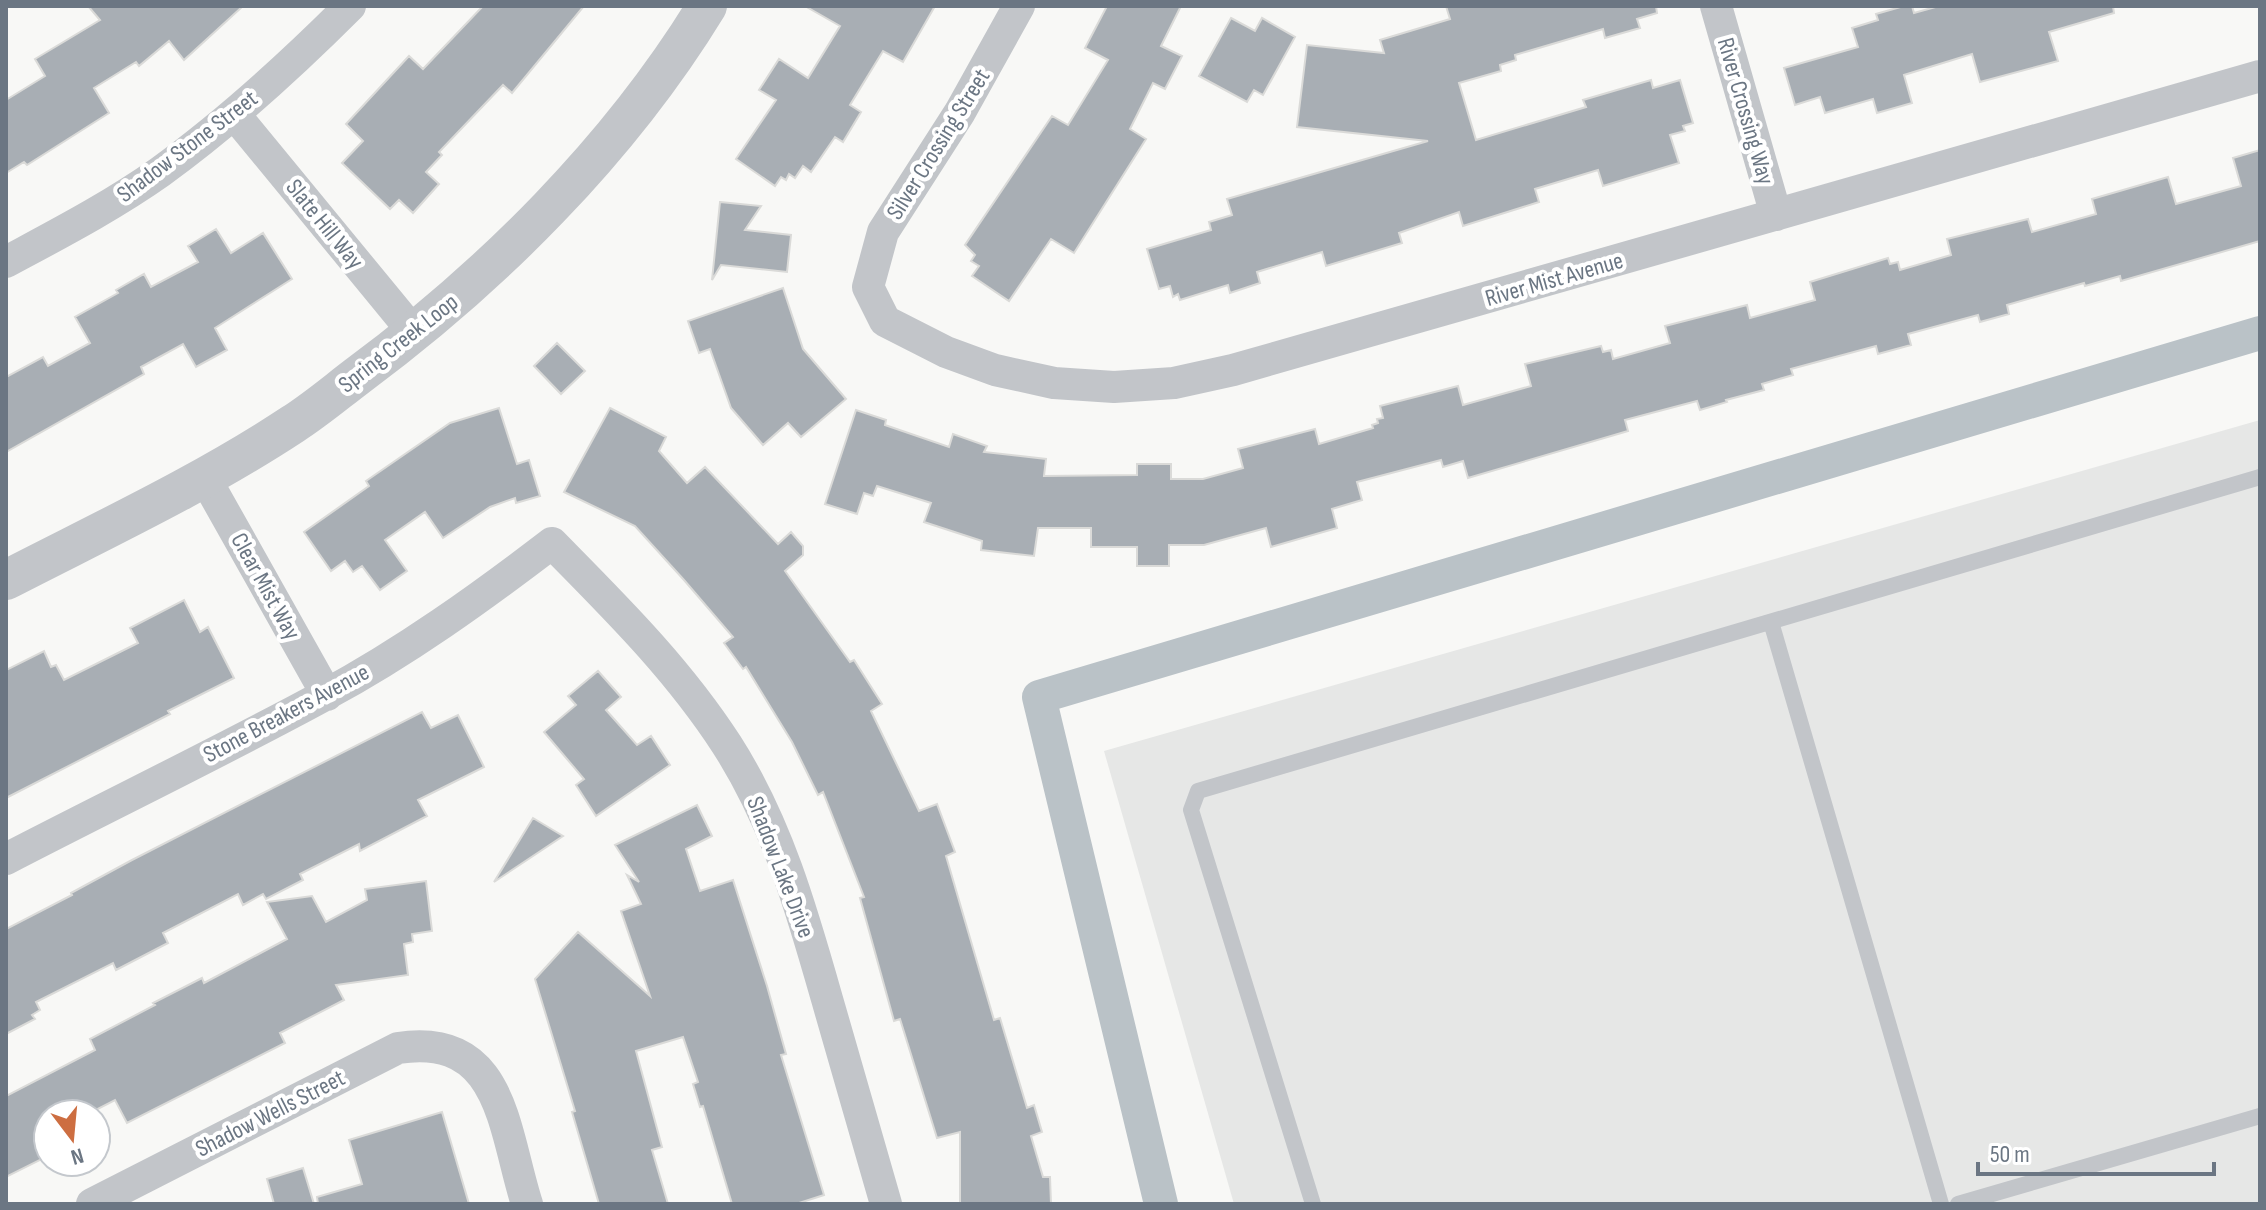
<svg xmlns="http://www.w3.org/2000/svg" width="2266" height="1210" font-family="'Sofia Sans Condensed',sans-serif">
<rect width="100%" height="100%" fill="#f8f8f6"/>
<path fill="#e6e7e6" d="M 2260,420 L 2260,1204 L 1234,1204 L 1104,751 Z"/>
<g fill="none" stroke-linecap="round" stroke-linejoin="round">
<path stroke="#bac2c7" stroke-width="34" d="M 1161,1204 L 1039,697 L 2260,333"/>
</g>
<path fill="#a8aeb4" stroke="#dadad8" stroke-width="2" d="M 88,6 L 243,6 L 184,60 L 169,41 L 139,66 L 136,62 L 94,88 L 109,113 L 27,165 L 24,162 L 6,173 L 6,100 L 45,76 L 35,59 L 100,20 Z
M 483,6 L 584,6 L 512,93 L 503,85 L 439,152 L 442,155 L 426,172 L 439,184 L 413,213 L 399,200 L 390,209 L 342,163 L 363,141 L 346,124 L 409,56 L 423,69 Z
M 805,6 L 935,6 L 903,62 L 883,51 L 850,105 L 861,112 L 843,142 L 835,137 L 811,172 L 803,166 L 795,178 L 789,174 L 786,180 L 781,177 L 775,186 L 736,159 L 776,100 L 759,90 L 779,59 L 808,78 L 840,26 Z
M 1107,6 L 1181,6 L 1161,46 L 1182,56 L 1165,89 L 1153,83 L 1130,129 L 1146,139 L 1074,253 L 1051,239 L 1009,301 L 972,276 L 979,266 L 971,261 L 975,255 L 965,245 L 1052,116 L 1068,125 L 1108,60 L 1085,48 Z
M 1446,6 L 1656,6 L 1657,13 L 1637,19 L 1640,28 L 1605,38 L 1603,29 L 1515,55 L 1516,60 L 1500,65 L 1501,71 L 1459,83 L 1476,140 L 1586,107 L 1583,100 L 1651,80 L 1653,88 L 1680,80 L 1693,123 L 1683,126 L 1685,131 L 1670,135 L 1679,163 L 1603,186 L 1598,170 L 1535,189 L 1539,202 L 1463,226 L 1459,212 L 1399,233 L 1402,243 L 1326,266 L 1322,252 L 1257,272 L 1260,283 L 1230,293 L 1228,285 L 1180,300 L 1178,294 L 1173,297 L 1170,286 L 1159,289 L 1147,249 L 1211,230 L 1209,222 L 1232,215 L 1227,199 L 1428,141 L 1297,127 L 1307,45 L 1384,53 L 1380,40 L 1450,19 Z
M 1904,6 L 1912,6 L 1914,13 L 1939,6 L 2113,6 L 2114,13 L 2049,32 L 2058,61 L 1980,82 L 1972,54 L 1904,75 L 1912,103 L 1877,113 L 1873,99 L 1825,113 L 1820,97 L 1795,105 L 1784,68 L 1858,47 L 1852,28 L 1878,20 L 1876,14 Z
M 1231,18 L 1255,31 L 1262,18 L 1295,37 L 1263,95 L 1254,90 L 1247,102 L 1199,76 Z
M 2260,150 L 2260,241 L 2121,281 L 2120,276 L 2085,286 L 2084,283 L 2007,305 L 2009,314 L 1980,322 L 1978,315 L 1908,334 L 1911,345 L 1878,354 L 1876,346 L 1791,369 L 1793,375 L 1762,384 L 1764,390 L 1726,400 L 1727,402 L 1700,410 L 1697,401 L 1625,420 L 1628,431 L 1468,478 L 1463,461 L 1443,467 L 1441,460 L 1357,482 L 1362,500 L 1332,509 L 1337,528 L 1271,547 L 1266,528 L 1204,545 L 1169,545 L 1169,566 L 1137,566 L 1137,547 L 1091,547 L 1091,528 L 1038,528 L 1034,556 L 981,550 L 982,541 L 924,522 L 931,503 L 877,486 L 873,496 L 864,493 L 857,514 L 825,504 L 856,410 L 886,420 L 885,425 L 949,447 L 953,434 L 987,446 L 984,452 L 1046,459 L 1044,476 L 1137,475 L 1137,464 L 1171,464 L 1171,479 L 1203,479 L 1243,468 L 1238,449 L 1315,429 L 1319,444 L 1373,428 L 1372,425 L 1378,423 L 1377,419 L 1383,418 L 1380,406 L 1458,386 L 1463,405 L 1531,386 L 1525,364 L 1601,346 L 1603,352 L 1611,350 L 1613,359 L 1670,343 L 1665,326 L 1747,305 L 1750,318 L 1815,300 L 1810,282 L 1888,258 L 1890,264 L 1898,262 L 1900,270 L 1951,255 L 1947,239 L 2028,219 L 2032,232 L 2096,214 L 2092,199 L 2168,177 L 2176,204 L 2241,186 L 2233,158 Z
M 720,202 L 761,206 L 745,230 L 791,235 L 787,272 L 721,265 L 712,280 Z
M 216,229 L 231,253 L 263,233 L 292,279 L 215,328 L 227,350 L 196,367 L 183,344 L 141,367 L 144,374 L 6,452 L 6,377 L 43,357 L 48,366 L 90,343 L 75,317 L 118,293 L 116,290 L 144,274 L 151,287 L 198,262 L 188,246 Z
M 783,288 L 803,349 L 846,399 L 801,437 L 788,423 L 763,445 L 731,408 L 710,349 L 699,353 L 688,321 Z
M 557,343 L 585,371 L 561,394 L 534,366 Z
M 499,408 L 517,464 L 529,460 L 540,496 L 516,503 L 515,498 L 490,507 L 443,538 L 425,512 L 385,540 L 407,571 L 380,590 L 362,566 L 353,572 L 345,561 L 331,571 L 304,532 L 369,486 L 366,481 L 450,423 Z
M 610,408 L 666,437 L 659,451 L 687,483 L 705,467 L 778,544 L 791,532 L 803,546 L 803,555 L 785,571 L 850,662 L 854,660 L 882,704 L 871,711 L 919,811 L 937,804 L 955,852 L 946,856 L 994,1020 L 1000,1018 L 1027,1108 L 1034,1105 L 1042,1132 L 1031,1136 L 1043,1177 L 1050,1177 L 1051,1204 L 960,1204 L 960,1132 L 937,1138 L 900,1019 L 894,1021 L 860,898 L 864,897 L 823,792 L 818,795 L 792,742 L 746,667 L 743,669 L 724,643 L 733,637 L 684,580 L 635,526 L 564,492 Z
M 184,600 L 200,632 L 208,627 L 234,678 L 168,711 L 170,714 L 6,798 L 6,670 L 44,651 L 51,667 L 56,665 L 64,680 L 138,643 L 130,628 Z
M 598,671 L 621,697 L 606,710 L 637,745 L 651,736 L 670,765 L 596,816 L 576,785 L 584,779 L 544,732 L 576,705 L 568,696 Z
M 422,712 L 431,728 L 458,715 L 484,767 L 418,800 L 427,816 L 360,851 L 359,844 L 300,874 L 303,880 L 266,899 L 263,894 L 243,905 L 238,894 L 163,933 L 168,943 L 116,970 L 113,963 L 36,1002 L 40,1010 L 32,1015 L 35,1019 L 6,1034 L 6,929 L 72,895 L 71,893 L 132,860 Z
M 697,805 L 712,836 L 686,849 L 700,891 L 733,880 L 767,986 L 786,1054 L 781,1055 L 824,1195 L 796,1204 L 732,1204 L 703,1106 L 700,1107 L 693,1084 L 698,1082 L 683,1037 L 636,1051 L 662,1147 L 652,1150 L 668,1204 L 599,1204 L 572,1112 L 575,1111 L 535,979 L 578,932 L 650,996 L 621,911 L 641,904 L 627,875 L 639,882 L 615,845 Z
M 533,818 L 563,836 L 494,882 Z
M 426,881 L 432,931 L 412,934 L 413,942 L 404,944 L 408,975 L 336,985 L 344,1000 L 280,1033 L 285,1043 L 127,1123 L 115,1100 L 88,1114 L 48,1114 L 48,1156 L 6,1177 L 6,1096 L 95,1050 L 90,1039 L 155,1005 L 153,1003 L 202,978 L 204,983 L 287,939 L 267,902 L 312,896 L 326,922 L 367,900 L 365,889 Z
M 442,1112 L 469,1204 L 318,1204 L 317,1197 L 362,1184 L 349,1140 Z
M 303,1168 L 314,1204 L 274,1204 L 267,1179 Z"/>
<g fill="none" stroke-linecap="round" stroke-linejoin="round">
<path stroke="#c2c5c9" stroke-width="16" d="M 1771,622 L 1941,1204
M 1313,1204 L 1191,810 L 1198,791 L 2260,477
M 1958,1204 L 2260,1116"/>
<path stroke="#c2c5c9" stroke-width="32" d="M 1019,6 L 960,112 L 883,232 L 868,287 L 885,321 L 946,352 L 995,370 L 1054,383 L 1114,387 L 1174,383 L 1233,370 L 2260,76
M 1716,6 L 1776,215
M 235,115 L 415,334
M 6,262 C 58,234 112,206 160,172 C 229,122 290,66 350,6
M 205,478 L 327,695
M 6,859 C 112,804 220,752 325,695 C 405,652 480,598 552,543 C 615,607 678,669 727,745 C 777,823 802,911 827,999 C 847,1067 866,1136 886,1204
M 92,1204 L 398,1048 C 503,1032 503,1129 527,1204"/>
<path stroke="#c2c5c9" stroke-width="40" d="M 6,580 C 103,530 202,484 293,424 C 315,410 335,393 356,377 C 491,277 619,150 707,6"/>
</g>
<g text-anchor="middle" stroke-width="8" stroke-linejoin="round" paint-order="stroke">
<g font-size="24" fill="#6b7683" stroke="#fff">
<text transform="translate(1746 111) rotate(74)" y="8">River Crossing Way</text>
<text transform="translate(938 144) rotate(-58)" y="8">Silver Crossing Street</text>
<text transform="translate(187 146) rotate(-37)" y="8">Shadow Stone Street</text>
<text transform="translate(325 224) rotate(51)" y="8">Slate Hill Way</text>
<text transform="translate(1554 279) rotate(-16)" y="8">River Mist Avenue</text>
<text transform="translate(398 343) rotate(-38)" y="8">Spring Creek Loop</text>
<text transform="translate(266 586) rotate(61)" y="8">Clear Mist Way</text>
<text transform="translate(286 713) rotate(-28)" y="8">Stone Breakers Avenue</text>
<text transform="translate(781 867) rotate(69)" y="8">Shadow Lake Drive</text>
<text transform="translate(270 1113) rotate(-27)" y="8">Shadow Wells Street</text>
</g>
</g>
<rect width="2266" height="1210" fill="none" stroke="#6b7683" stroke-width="16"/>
<g transform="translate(72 1138) rotate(164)"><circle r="38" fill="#ffffff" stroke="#c4c8cd" stroke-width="2"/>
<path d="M0-6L14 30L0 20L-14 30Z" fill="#cd6e41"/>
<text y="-12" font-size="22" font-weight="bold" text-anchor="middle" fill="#6b7683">N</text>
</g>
<path d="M1978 1162v12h236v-12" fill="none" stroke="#6b7683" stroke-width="4"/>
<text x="1990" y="1162" font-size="24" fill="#6b7683" stroke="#ffffff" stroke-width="6" paint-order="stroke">50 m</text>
</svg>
